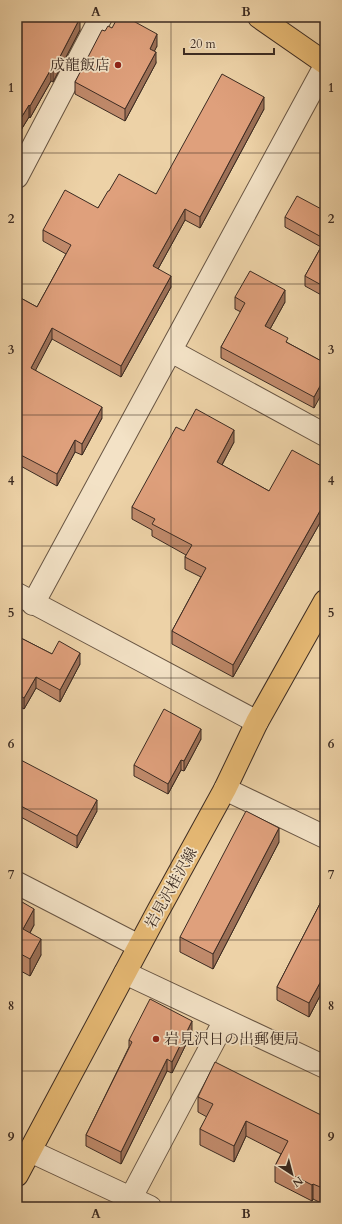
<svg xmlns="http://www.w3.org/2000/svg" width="342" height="1224" font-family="Cardo,'Noto Serif JP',serif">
<rect width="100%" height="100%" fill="#edd2a7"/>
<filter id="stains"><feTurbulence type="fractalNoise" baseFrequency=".005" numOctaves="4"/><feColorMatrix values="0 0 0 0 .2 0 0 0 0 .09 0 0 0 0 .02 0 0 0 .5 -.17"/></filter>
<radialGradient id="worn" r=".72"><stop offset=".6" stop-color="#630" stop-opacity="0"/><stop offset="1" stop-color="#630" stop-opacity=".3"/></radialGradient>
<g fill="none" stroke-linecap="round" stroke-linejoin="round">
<g stroke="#685543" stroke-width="24">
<path id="minor" d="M 17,177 L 101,17
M 171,351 L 325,435
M 17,594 L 257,722
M 33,604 L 325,66
M 225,789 L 325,837
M 17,883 L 139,946
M 125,973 L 325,1067
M 30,1151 L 150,1207
M 126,1207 L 225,1020"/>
</g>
<g stroke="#3c2b22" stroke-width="24">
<path id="major" d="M 17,1175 L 158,911 L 225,789 L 257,722 L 325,601"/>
</g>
<g stroke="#3c2b22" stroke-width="24">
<path id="highway" d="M 259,17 L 325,63"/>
</g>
<use href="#minor" stroke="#f3e2c6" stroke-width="22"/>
<use href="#major" stroke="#e6b974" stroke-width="22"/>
<use href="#highway" stroke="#e6b974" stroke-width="22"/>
</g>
<path fill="#c08a6b" stroke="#3c2b22" d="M 17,17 L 80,30 L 53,82 L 51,81 L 30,118 L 29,117 L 21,130 L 17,128 Z
M 105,31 L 157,46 L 154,51 L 156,63 L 125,121 L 75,94 L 75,82 Z
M 264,109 L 200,228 L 185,220 L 158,269 L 171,287 L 121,377 L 52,339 L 35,370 L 102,418 L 82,455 L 75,452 L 57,486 L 17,464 L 17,296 L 37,307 L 66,254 L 43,241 L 43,230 L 98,208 L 109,191 L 156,194 Z
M 325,211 L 325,297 L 305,286 L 305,276 L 321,247 L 285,227 L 285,217 Z
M 235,297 L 285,302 L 270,329 L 288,343 L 325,363 L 314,408 L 221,358 L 221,347 L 241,312 L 235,309 Z
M 184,431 L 234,442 L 222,465 L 269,491 L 325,468 L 325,514 L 233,677 L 172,644 L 172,631 L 201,577 L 185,569 L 185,557 L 186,555 L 152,536 L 152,530 L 132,519 L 132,507 Z
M 17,636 L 52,654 L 80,664 L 60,702 L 36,688 L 24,709 L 17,705 Z
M 201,739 L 184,771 L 181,770 L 168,794 L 134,776 L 134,765 Z
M 17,758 L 97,811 L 77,848 L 19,816 Z
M 279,842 L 213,969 L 180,952 L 180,937 Z
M 325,894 L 325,996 L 321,994 L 309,1017 L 277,1000 L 277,987 Z
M 17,899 L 34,925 L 30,933 L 41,955 L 30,976 L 17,969 Z
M 192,1032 L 172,1073 L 167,1071 L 121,1164 L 86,1146 L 86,1135 L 129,1047 L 129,1040 Z
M 198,1097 L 325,1117 L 325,1205 L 313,1199 L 312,1201 L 275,1182 L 275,1166 L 281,1154 L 246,1136 L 234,1162 L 200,1145 L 200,1129 L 207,1117 L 198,1112 Z"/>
<path fill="#9c7057" stroke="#3c2b22" d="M 80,18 L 80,30 L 53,82 L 53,70 Z
M 157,34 L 157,46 L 150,60 L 150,49 Z
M 156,52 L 156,63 L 125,121 L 125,109 Z
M 51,69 L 51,81 L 30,118 L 30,106 Z
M 264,97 L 264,109 L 200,228 L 200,217 Z
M 29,105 L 29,117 L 21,130 L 21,118 Z
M 185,209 L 185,220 L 153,278 L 153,266 Z
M 171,276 L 171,287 L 121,377 L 121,366 Z
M 285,290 L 285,302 L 265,338 L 265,326 Z
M 52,328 L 52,339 L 31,379 L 31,368 Z
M 325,377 L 325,388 L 314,408 L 314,397 Z
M 102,407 L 102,418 L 82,455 L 82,444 Z
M 234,430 L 234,442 L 217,474 L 217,462 Z
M 75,440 L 75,452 L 57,486 L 57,474 Z
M 325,502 L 325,514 L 233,677 L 233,665 Z
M 80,653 L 80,664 L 60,702 L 60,690 Z
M 36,677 L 36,688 L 24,709 L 24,698 Z
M 201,729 L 201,739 L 184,771 L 184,761 Z
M 181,760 L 181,770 L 168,794 L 168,784 Z
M 97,800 L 97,811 L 77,848 L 77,836 Z
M 19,805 L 19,816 L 17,820 L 17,809 Z
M 279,828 L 279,842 L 213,969 L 213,954 Z
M 34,909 L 34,925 L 23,945 L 23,929 Z
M 41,939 L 41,955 L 30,976 L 30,959 Z
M 321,981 L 321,994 L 309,1017 L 309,1003 Z
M 192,1021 L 192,1032 L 172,1073 L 172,1062 Z
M 167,1059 L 167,1071 L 121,1164 L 121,1152 Z
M 246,1121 L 246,1136 L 234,1162 L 234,1146 Z
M 313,1184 L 313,1199 L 312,1201 L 312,1185 Z"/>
<path fill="#dfa07c" stroke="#3c2b22" d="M 17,17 L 78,17 L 80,18 L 53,70 L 51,69 L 30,106 L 29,105 L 21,118 L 17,116 Z
M 118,17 L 126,17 L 157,34 L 150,49 L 156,52 L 125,109 L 75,82 L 102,30 L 105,31 L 108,26 L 112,28 Z
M 222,74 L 264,97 L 200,217 L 185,209 L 153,266 L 171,276 L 121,366 L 52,328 L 31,368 L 102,407 L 82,444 L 75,440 L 57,474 L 17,453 L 17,296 L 37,307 L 71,245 L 43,230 L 65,190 L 98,208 L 108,191 L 109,191 L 119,174 L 156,194 Z
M 297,196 L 325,211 L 325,239 L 285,217 Z
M 325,240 L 325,287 L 305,276 Z
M 250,271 L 285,290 L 265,326 L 288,338 L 286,342 L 325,363 L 325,377 L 314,397 L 221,347 L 245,303 L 235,297 Z
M 196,409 L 234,430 L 217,462 L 269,491 L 292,450 L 325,468 L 325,502 L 233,665 L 172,631 L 206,568 L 185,557 L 192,545 L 152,524 L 155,519 L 132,507 L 176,427 L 184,431 Z
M 17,636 L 52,654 L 59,641 L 80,653 L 60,690 L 36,677 L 24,698 L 17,694 Z
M 164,709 L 201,729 L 184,761 L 181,760 L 168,784 L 134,765 Z
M 17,758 L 97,800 L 77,836 L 19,805 L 17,809 Z
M 246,811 L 279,828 L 213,954 L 180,937 Z
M 325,894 L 325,983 L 321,981 L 309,1003 L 277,987 Z
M 17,899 L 34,909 L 23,929 L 41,939 L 30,959 L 17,952 Z
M 150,999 L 192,1021 L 172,1062 L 167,1059 L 121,1152 L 86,1135 L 132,1042 L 129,1040 Z
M 215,1062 L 325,1117 L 325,1189 L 313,1184 L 312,1185 L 275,1166 L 288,1141 L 246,1121 L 234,1146 L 200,1129 L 213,1104 L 198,1097 Z"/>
<path fill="none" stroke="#3c2b22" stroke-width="1" stroke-opacity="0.55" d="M 171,17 L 171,1207M 17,153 L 325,153M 17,284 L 325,284M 17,415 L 325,415M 17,546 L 325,546M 17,678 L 325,678M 17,809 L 325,809M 17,940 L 325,940M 17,1071 L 325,1071"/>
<g fill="#8f2418" stroke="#f3e2c6" stroke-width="1.5">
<circle cx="118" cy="65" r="4"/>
<circle cx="156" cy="1039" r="4"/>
</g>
<g text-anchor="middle" stroke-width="3.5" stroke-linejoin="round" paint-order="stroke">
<g font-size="15" fill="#3c2b22" stroke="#f3e2c6" text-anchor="end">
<text x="110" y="70">成龍飯店</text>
<text x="164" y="1044" text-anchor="start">岩見沢日の出郵便局</text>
</g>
<g font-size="15" fill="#3c2b22" stroke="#f3e2c6">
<text transform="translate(171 888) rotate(-61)" y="5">岩見沢桂沢線</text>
</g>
</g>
<rect width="342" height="1224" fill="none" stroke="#edd2a7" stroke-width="44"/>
<g transform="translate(292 1174) rotate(144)" stroke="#f3e2c6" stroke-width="3" paint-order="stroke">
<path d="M0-3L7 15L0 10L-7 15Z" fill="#3c2b22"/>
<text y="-6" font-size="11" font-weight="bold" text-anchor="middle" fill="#3c2b22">N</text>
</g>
<path d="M184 48v6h90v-6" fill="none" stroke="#3c2b22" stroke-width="2"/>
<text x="190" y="48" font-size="12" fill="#3c2b22" stroke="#f3e2c6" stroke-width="3" paint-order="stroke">20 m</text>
<rect x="22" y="22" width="298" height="1180" fill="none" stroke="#3c2b22" stroke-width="1.5"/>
<g font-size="13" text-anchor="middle" font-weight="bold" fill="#3c2b22">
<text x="96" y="16">A</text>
<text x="246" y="16">B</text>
<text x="11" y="92">1</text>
<text x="331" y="92">1</text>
<text x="11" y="223">2</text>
<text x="331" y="223">2</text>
<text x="11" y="354">3</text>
<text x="331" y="354">3</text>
<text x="11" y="485">4</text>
<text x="331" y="485">4</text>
<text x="11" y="617">5</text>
<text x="331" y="617">5</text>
<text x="11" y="748">6</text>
<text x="331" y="748">6</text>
<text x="11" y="879">7</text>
<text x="331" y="879">7</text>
<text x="11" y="1010">8</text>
<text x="331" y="1010">8</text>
<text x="11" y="1141">9</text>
<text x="331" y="1141">9</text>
<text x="96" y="1218">A</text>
<text x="246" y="1218">B</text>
</g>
<rect width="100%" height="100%" filter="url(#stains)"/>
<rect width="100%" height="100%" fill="url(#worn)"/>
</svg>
